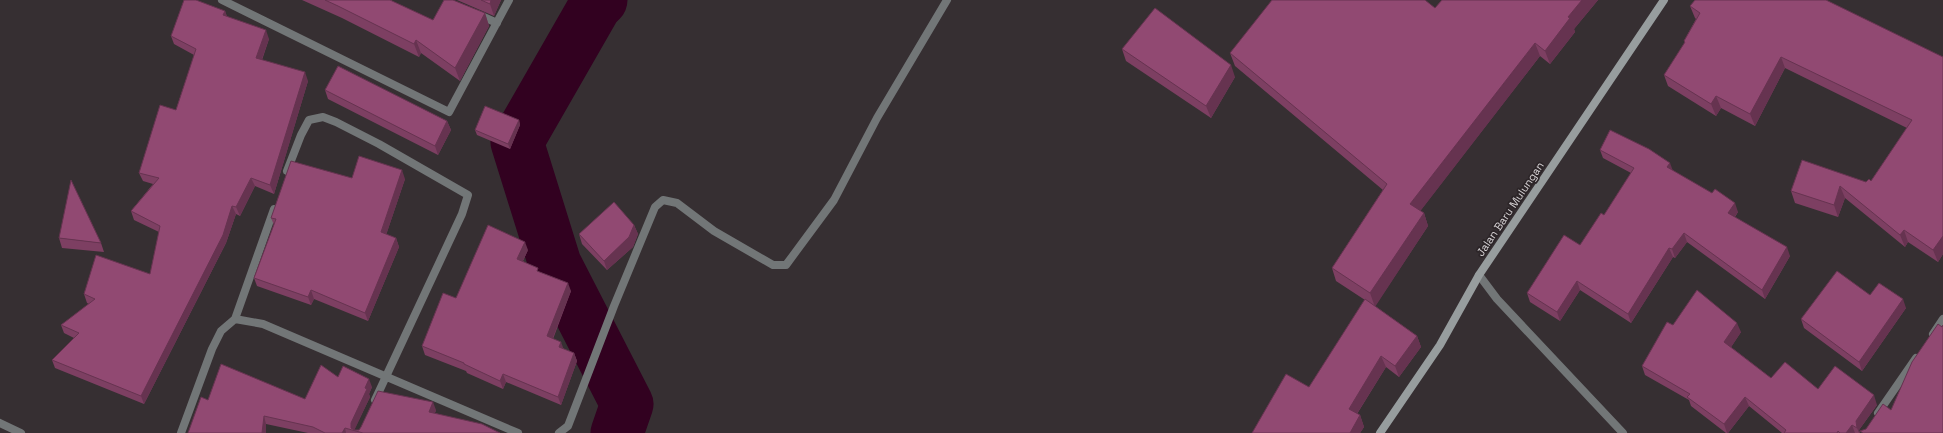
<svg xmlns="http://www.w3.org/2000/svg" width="1943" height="433" font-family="'Space Grotesk',sans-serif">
<rect width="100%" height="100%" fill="#362f32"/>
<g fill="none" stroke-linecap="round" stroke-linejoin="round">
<path stroke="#320120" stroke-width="53" d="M 601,0 L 595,6 L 517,142 L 555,264 L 627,404 L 617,433"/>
<path stroke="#727677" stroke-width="8" d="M 222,0 L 449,112 L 509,0
M 477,14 L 497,23
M 287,171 L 301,135 L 309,120 L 323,117 L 336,122 L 379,144 L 468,195 L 462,214 L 375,400
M 1479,275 L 1497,299 L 1623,433
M 235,319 L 274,209
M 1933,334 L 1943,319
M 1878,413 L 1916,358
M 0,423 L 21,433
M 181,433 L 212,349 L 221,331 L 235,319 L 263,324 L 518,433
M 559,433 L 568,426 L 614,306 L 655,207 L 663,200 L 677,203 L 714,231 L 773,265 L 786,265 L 834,200 L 877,118 L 947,0"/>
<path stroke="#979d9e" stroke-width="8" d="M 1380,433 L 1440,345 L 1479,275 L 1664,0"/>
</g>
<path fill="#7d3f62" d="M 302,0 L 392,0 L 392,1 L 433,20 L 485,13 L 489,26 L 460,81 L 421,53 L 419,57 L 342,18 Z
M 457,0 L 501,0 L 494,16 Z
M 1442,0 L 1598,0 L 1574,29 L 1575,32 L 1550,64 L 1540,56 L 1420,211 L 1424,213 L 1428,226 L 1375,306 L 1417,336 L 1421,347 L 1399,377 L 1386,367 L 1357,414 L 1360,415 L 1364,427 L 1360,433 L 1252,433 L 1309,387 L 1365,300 L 1336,281 L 1332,268 L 1383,190 L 1235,66 L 1230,53 L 1435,8 Z
M 1690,6 L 1943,57 L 1943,254 L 1938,262 L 1908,242 L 1905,247 L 1845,198 L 1838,217 L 1795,203 L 1791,191 L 1866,182 L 1871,181 L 1907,128 L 1785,68 L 1755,126 L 1721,108 L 1716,116 L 1668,86 L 1664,75 L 1685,43 L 1684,41 L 1696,19 L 1695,18 Z
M 225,11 L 227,17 L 269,39 L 262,60 L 308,81 L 274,194 L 255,186 L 240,216 L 236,214 L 226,243 L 144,404 L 55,368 L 52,360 L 74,338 L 64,333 L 61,325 L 89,304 L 87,303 L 84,294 L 150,274 L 159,232 L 134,220 L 131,211 L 153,184 L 143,181 L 139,173 L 176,110 L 194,55 L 174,44 L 171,36 Z
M 1122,49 L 1235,77 L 1211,118 L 1126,61 Z
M 325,90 L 447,121 L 451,130 L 438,155 L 328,99 Z
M 519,120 L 520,125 L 510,149 L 477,135 L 475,130 Z
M 1600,150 L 1672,170 L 1738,212 L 1735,217 L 1790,256 L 1765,299 L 1687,242 L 1675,258 L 1673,257 L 1631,323 L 1580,290 L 1560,321 L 1530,302 L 1527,293 L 1580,245 L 1604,215 L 1631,173 L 1603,158 Z
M 352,178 L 405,179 L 386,235 L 396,238 L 399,247 L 368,321 L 314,299 L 311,305 L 257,286 L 254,278 L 274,225 L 271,218 Z
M 634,225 L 638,234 L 633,247 L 607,270 L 582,244 L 579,234 Z
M 59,238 L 101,243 L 104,252 L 62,248 Z
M 528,250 L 523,261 L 540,273 L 571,291 L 553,339 L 564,349 L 574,353 L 577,361 L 561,405 L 506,382 L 503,389 L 467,373 L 466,371 L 425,355 L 422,346 L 456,298 Z
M 1870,295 L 1906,308 L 1862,371 L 1804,328 L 1801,319 Z
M 1673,325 L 1741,332 L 1731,347 L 1771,378 L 1818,389 L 1877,405 L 1859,430 L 1860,433 L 1782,433 L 1749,406 L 1728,433 L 1726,433 L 1691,406 L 1689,400 L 1645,375 L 1642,366 Z
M 338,377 L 372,387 L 369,394 L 370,397 L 354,430 L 359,430 L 436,410 L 435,413 L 500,433 L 308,433 L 266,424 L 266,433 L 188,433 L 208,400 L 305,399 Z"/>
<path fill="#663350" d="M 491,0 L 501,0 L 494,16 L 490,4 Z
M 1582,0 L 1598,0 L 1574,29 L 1575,32 L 1550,64 L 1545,51 L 1568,17 Z
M 225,11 L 228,19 L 223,15 Z
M 485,13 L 489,26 L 460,81 L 455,68 Z
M 266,30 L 269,39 L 259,67 L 256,58 Z
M 416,40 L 421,53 L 419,57 L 414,44 Z
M 1535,43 L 1540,56 L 1415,218 L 1410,204 Z
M 1781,57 L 1785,68 L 1755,126 L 1750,114 Z
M 1231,65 L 1235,77 L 1211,118 L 1206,106 Z
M 305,72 L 308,81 L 274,194 L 270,185 Z
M 1716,96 L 1721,108 L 1716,116 L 1711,104 Z
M 519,120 L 520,125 L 510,149 L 508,144 Z
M 447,121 L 451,130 L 438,155 L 435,146 Z
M 1670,163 L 1673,171 L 1667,167 Z
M 402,170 L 405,179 L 384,241 L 381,232 Z
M 251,178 L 255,186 L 240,216 L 236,207 Z
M 1840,186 L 1845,198 L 1838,217 L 1834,205 Z
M 1735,203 L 1738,212 L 1731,222 L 1728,213 Z
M 232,206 L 236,214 L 226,243 L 144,404 L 141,396 Z
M 1424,213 L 1428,226 L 1375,307 L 1370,293 Z
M 634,225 L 638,234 L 633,247 L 607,270 L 604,261 Z
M 1904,230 L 1908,242 L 1905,247 L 1900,235 Z
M 1684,233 L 1687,242 L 1675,258 L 1672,249 Z
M 1943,236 L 1943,254 L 1938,262 L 1933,250 Z
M 396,238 L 399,247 L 368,321 L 365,313 Z
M 525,242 L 528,250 L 520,267 L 517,259 Z
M 1787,247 L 1790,256 L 1765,299 L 1762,290 Z
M 1669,248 L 1673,257 L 1631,323 L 1628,314 Z
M 1577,281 L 1580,290 L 1560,321 L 1557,312 Z
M 568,283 L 571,291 L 550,345 L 547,336 Z
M 311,290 L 314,299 L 311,305 L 308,297 Z
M 1903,299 L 1906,308 L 1862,371 L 1859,362 Z
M 1737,323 L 1741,332 L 1728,352 L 1724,342 Z
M 1417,336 L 1421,347 L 1399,377 L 1395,366 Z
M 561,342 L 564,350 L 559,347 Z
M 574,353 L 577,361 L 561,405 L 558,397 Z
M 1381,356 L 1386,367 L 1353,420 L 1349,409 Z
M 503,374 L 506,382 L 503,389 L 500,381 Z
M 369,379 L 372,387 L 369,394 L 370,397 L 354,431 L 351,428 L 351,423 L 365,388 Z
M 1874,395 L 1877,405 L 1859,430 L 1860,433 L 1859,433 L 1857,428 L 1856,421 Z
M 1745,397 L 1749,406 L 1728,433 L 1727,433 L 1724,424 Z
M 433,402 L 436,410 L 432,420 L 429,412 Z
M 1360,415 L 1364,427 L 1360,433 L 1350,433 Z
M 264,416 L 266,424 L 266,433 L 262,433 Z
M 1852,425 L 1855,433 L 1846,433 Z
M 345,428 L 346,433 L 342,433 Z"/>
<path fill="#914972" stroke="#663350" d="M 184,0 L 196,0 L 225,11 L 223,15 L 266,30 L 256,58 L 305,72 L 270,185 L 251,178 L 236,207 L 232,206 L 223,235 L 141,396 L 52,360 L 79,333 L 61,325 L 95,299 L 84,294 L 96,255 L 150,274 L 160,226 L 131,211 L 159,178 L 139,173 L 160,105 L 176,110 L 196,49 L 171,36 Z
M 325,0 L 390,0 L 433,20 L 444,0 L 453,0 L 485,13 L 455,68 L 416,40 L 414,44 L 338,6 Z
M 481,0 L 491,0 L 490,4 Z
M 1272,0 L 1425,0 L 1435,8 L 1442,0 L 1582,0 L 1568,17 L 1570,18 L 1545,51 L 1535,43 L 1410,204 L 1424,213 L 1370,293 L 1332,268 L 1387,184 L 1230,53 Z
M 1695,0 L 1826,0 L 1943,57 L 1943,236 L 1933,250 L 1904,230 L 1900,235 L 1840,186 L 1834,205 L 1791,191 L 1802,160 L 1866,182 L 1869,179 L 1871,181 L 1912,120 L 1781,57 L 1750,114 L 1716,96 L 1711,104 L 1664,75 L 1685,42 L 1684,41 L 1700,13 L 1690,6 Z
M 1155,8 L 1231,65 L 1206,106 L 1122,49 Z
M 338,66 L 447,121 L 435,146 L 325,90 Z
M 485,106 L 519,120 L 508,144 L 475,130 Z
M 1610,130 L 1649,149 L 1670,163 L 1667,167 L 1712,193 L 1715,189 L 1735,203 L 1728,213 L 1787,247 L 1762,290 L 1684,233 L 1672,249 L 1669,248 L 1628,314 L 1577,281 L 1557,312 L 1527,293 L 1564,235 L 1580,245 L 1601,213 L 1604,215 L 1634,168 L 1600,150 Z
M 359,156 L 402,170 L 381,232 L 396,238 L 365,313 L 311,290 L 308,297 L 254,278 L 276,219 L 271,218 L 291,161 L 352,178 Z
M 71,180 L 101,243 L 59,238 Z
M 614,202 L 634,225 L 629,237 L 604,261 L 579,234 Z
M 488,225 L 525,242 L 517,259 L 538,268 L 537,271 L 568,283 L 547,336 L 561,342 L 559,347 L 574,353 L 558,397 L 503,374 L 500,381 L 464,364 L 464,363 L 422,346 L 443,293 L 456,298 Z
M 1837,271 L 1870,295 L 1879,283 L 1903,299 L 1859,362 L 1801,319 Z
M 1697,290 L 1737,323 L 1724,342 L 1771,378 L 1785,362 L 1818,389 L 1835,366 L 1874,395 L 1856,421 L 1857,428 L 1852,425 L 1846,433 L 1840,433 L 1838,431 L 1837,433 L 1784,433 L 1786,430 L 1745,397 L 1724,424 L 1687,397 L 1690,394 L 1642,366 L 1667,322 L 1673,325 Z
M 1365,299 L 1417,336 L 1395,366 L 1381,356 L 1349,409 L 1360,415 L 1350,433 L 1252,433 L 1286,374 L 1309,387 Z
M 1938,324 L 1942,327 L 1943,325 L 1943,433 L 1863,433 L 1860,431 L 1866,429 L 1883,404 L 1891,410 L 1912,362 Z
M 221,364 L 305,399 L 321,365 L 338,377 L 343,366 L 369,379 L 365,388 L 367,389 L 351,423 L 351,428 L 354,430 L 359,430 L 361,427 L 378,391 L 433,402 L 429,412 L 482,424 L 500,433 L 363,433 L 345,428 L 342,433 L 325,433 L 313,427 L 264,416 L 262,433 L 188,433 L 201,397 L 208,400 Z"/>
<g text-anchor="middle" stroke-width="3.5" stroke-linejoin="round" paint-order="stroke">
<g font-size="11" fill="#d6d2d4" stroke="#2c2528">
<text transform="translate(1510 209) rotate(-56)" y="4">Jalan Baru Mulungan</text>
</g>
</g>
</svg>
